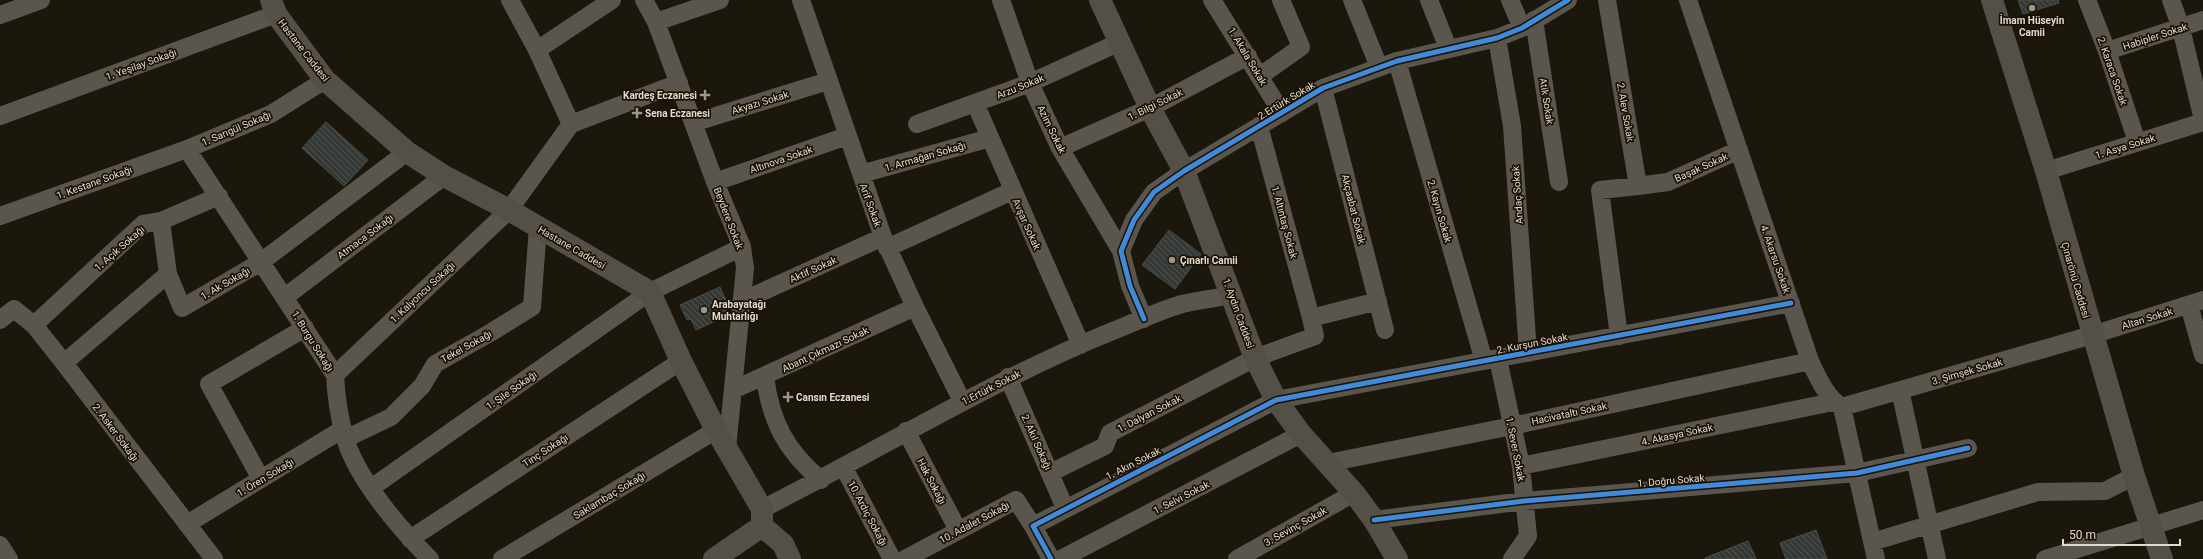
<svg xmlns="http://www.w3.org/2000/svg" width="2203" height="559" font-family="Roboto,sans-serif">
<defs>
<pattern id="building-back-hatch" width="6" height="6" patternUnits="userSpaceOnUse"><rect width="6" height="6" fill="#353935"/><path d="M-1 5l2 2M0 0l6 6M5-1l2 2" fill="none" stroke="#525551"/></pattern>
</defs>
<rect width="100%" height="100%" fill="#1c170c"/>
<path fill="url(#building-back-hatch)" stroke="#4a4d4b" d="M 2018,0 L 2058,0 L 2059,3 L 2023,14 Z
M 326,122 L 368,160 L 344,186 L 302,148 Z
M 1169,230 L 1201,254 L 1175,289 L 1142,265 Z
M 720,287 L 727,303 L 723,304 L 728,315 L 696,330 L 691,319 L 687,320 L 680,305 Z
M 1816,530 L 1827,559 L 1786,559 L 1780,543 Z
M 1748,541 L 1756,559 L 1705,559 L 1705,558 Z"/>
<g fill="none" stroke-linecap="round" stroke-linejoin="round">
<path stroke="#5b564d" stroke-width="18" d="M 510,0 L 537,50 L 571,124
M 644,0 L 656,22 L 715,182 L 742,247 L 745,268 L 727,448
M 801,0 L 883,237 L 915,307 L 962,401
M 1001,0 L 1030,83 L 1060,148 L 1121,251
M 1212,0 L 1282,113
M 1352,0 L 1379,67
M 1429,0 L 1448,48
M 1510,0 L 1522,28
M 1607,0 L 1638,186 L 1600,190 L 1619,336
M 1688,0 L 1810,361 C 1818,378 1826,397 1842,407 L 1876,559
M 2087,0 L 2107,51 L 2137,142
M 2171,0 L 2181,28 L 2203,120
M 0,15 L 41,0
M 1534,20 L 1559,182
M 656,22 L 720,0
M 1497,38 L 1512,126 L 1528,353
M 537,50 L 612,0
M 2107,51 L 2203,20
M 1397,61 L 1484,361
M 1260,76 L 1301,47 L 1281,0
M 1323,88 L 1385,330
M 975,103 L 1081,345
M 0,116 L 276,14
M 693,123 L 828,81
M 917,124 L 1030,83 L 1120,42
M 1259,126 L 1311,318
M 1060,148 L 1150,108 L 1248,56
M 187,149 L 335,375 C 336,396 339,417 345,438 C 357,479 400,529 430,559
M 2046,171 L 2203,122
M 861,174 L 990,138
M 715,182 L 847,136
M 1638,186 L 1668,182 L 1739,150
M 0,216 L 187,149 L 271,114 L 325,80
M 161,221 L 168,274
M 887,248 L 1012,191
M 285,297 L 444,176
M 742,301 L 883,237
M 2189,305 L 2203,355
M 14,309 L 34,325 L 64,363 L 214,559
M 1144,319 L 1130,286 L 1121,251 L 1134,220 L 1154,192 L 1184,171 L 1323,88 L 1397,61 L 1497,38 L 1522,28 L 1568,0
M 0,320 L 14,309
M 34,325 L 143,224 L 161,221 L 219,196
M 1498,359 L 1521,466 L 1528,536 L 1512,559
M 64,363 L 168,274 L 182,308 L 261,262 L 407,152
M 335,375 L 509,210 L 571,124 L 679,83
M 765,377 C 771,422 786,451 821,480
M 1008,377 L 1065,508
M 735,389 L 915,307
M 1900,390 L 1937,559
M 1842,407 L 2092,335 L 2203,300
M 906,431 L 958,530
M 345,439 L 391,417 L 422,386 L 435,364 L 490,333 L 532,307 L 538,227
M 1328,463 L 1512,426 L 1810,361
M 1521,466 L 1833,402
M 844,468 L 892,559
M 1050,473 L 1105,446 L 1110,433 L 1255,358 L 1315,336 L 1311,318 L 1378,301
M 261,479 L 209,384 L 305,328
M 371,488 L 650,292 L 742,247
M 762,509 C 876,452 985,384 1103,335 C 1129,325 1155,312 1182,304 C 1198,300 1216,298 1233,295
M 1374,520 L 1524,501 L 1857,473 L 1968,448
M 187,524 L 343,429
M 410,539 L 681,361
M 1872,542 L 2038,492 L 2105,491 L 2134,476
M 0,545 L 9,559
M 502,559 L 716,430
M 905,559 L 1016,500 L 1033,526
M 1051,559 L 1033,526 L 1276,400 L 1791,303
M 1061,559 L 1301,434
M 1237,559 L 1354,493
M 2045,559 L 2203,510"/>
<path stroke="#555047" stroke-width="22" d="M 271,0 L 276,14 L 325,80 L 407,152 L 444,176 L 509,210 L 650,292 L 681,361 L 716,430 L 762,509 L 762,526 L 783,544 L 790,559
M 1100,0 L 1150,108 L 1184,171 L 1255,358 L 1276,400 L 1301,434 L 1354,493 L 1374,520 L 1397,559
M 1992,0 L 2046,171 L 2134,476 L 2162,559
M 714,559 L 762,526"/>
<g stroke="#1a1000" stroke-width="8">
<path id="cycleway" d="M 1144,319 L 1130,286 L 1121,251 L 1134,220 L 1154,192 L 1184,171 L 1323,88 L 1397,61 L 1497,38 L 1522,28 L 1568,0
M 1374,520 L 1524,501 L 1857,473 L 1968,448
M 1051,559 L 1033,526 L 1276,400 L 1791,303"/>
</g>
<use href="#cycleway" stroke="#408adc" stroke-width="5"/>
</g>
<g fill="#9c968a" stroke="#1a1000" stroke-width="1.5">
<circle cx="2032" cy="8" r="4"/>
<path d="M703 89h4v4h4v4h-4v4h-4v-4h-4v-4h4z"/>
<path d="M635 107h4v4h4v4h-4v4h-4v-4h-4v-4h4z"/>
<circle cx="1172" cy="260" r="4"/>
<circle cx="704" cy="310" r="4"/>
<path d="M786 391h4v4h4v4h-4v4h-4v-4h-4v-4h4z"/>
</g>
<g text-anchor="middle" stroke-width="3.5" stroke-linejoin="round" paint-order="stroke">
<g font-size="10" font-weight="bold" fill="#e1dace" stroke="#1a1000" text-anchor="start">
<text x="2032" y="24" text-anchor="middle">İmam Hüseyin<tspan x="2032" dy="12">Camii</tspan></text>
<text x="697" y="99" text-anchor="end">Kardeş Eczanesi</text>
<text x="645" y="117">Sena Eczanesi</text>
<text x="1180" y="264">Çınarlı Camii</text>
<text x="712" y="308">Arabayatağı<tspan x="712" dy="12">Muhtarlığı</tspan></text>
<text x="796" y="401">Cansın Eczanesi</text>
</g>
<g font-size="10" fill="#e1dace" stroke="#1a1000">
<text transform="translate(2155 36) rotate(-18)" y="4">Habipler Sokak</text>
<text transform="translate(304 50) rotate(52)" y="4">Hastane Caddesi</text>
<text transform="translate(1248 56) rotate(59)" y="4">1. Akala Sokak</text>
<text transform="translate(141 64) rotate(-20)" y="4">1. Yeşilay Sokağı</text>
<text transform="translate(2113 71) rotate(71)" y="4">2. Karaca Sokak</text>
<text transform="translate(1020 86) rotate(-22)" y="4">Arzu Sokak</text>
<text transform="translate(1286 100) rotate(-31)" y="4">2.Ertürk Sokak</text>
<text transform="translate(1547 101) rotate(81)" y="4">Atik Sokak</text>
<text transform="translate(760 102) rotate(-17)" y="4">Akyazı Sokak</text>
<text transform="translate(1155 104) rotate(-26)" y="4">1. Bilgi Sokak</text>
<text transform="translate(1626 112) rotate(80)" y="4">2. Alev Sokak</text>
<text transform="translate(236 128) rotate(-23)" y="4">1. Sarıgül Sokağı</text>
<text transform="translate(1052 129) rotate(64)" y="4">Azim Sokak</text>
<text transform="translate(2125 146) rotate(-17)" y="4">1. Asya Sokak</text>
<text transform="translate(925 156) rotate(-16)" y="4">1. Armağan Sokağı</text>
<text transform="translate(781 159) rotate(-19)" y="4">Altınova Sokak</text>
<text transform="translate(1701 167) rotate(-24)" y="4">Başak Sokak</text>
<text transform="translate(94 182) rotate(-20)" y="4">1. Kestane Sokağı</text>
<text transform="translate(1517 195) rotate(-94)" y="4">Andaç Sokak</text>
<text transform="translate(871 205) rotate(70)" y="4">Arif Sokak</text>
<text transform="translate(1354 209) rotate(76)" y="4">Akçaabat Sokak</text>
<text transform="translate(1440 211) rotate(74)" y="4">2. Kayın Sokak</text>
<text transform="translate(729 218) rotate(69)" y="4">Beydere Sokak</text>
<text transform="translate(1285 222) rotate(75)" y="4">1. Altıntaş Sokak</text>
<text transform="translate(1027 224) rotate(66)" y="4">Avşar Sokak</text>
<text transform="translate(365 236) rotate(-37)" y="4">Atmaca Sokağı</text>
<text transform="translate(572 247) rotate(30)" y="4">Hastane Caddesi</text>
<text transform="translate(119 248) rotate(-41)" y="4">1. Açık Sokağı</text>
<text transform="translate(1776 259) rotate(71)" y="4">4. Akarsu Sokak</text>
<text transform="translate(813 269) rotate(-24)" y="4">Aktif Sokak</text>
<text transform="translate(2076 280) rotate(74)" y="4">Çınarönü Caddesi</text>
<text transform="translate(225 283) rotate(-30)" y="4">1. Ak Sokağı</text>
<text transform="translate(422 292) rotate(-43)" y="4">1. Kalyoncu Sokağı</text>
<text transform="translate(1239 313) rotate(70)" y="4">1. Aydın Caddesi</text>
<text transform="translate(2147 318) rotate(-17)" y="4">Altan Sokak</text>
<text transform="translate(313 341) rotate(58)" y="4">1. Burgu Sokağı</text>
<text transform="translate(1532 343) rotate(-11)" y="4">2. Kurşun Sokak</text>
<text transform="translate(466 346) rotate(-29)" y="4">Tekel Sokağı</text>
<text transform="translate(825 349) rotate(-25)" y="4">Abant Çıkmazı Sokak</text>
<text transform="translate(1967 371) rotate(-16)" y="4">3. Şimşek Sokak</text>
<text transform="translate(991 387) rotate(-27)" y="4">1.Ertürk Sokak</text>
<text transform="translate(511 390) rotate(-35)" y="4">1. Şile Sokağı</text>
<text transform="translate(1149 413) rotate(-27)" y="4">1. Dalyan Sokak</text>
<text transform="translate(1569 413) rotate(-12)" y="4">Hacivataltı Sokak</text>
<text transform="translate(116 432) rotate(53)" y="4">2. Asker Sokağı</text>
<text transform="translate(1677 434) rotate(-12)" y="4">4. Akasya Sokak</text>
<text transform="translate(1037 442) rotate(66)" y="4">2. Akıl Sokağı</text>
<text transform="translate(1516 449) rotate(79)" y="4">1. Sever Sokak</text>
<text transform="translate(545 450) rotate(-33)" y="4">Tinç Sokağı</text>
<text transform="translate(1133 463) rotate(-27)" y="4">1. Akın Sokak</text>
<text transform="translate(265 477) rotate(-31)" y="4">1. Ören Sokağı</text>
<text transform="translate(1671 480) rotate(-5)" y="4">1. Doğru Sokak</text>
<text transform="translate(932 481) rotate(62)" y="4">Hak Sokağı</text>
<text transform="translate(609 495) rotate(-31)" y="4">Saklambaç Sokağı</text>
<text transform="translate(1181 497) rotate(-27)" y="4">1. Selvi Sokak</text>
<text transform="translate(868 513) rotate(62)" y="4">10. Ardıç Sokağı</text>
<text transform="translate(974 522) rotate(-28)" y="4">10. Adalet Sokağı</text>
<text transform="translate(1295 526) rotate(-29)" y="4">3. Sevinç Sokak</text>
</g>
</g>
<path d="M2063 539v6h117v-6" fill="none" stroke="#e1dace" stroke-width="2"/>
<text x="2069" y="539" font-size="12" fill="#e1dace" stroke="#1a1000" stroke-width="3" paint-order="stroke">50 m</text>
</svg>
